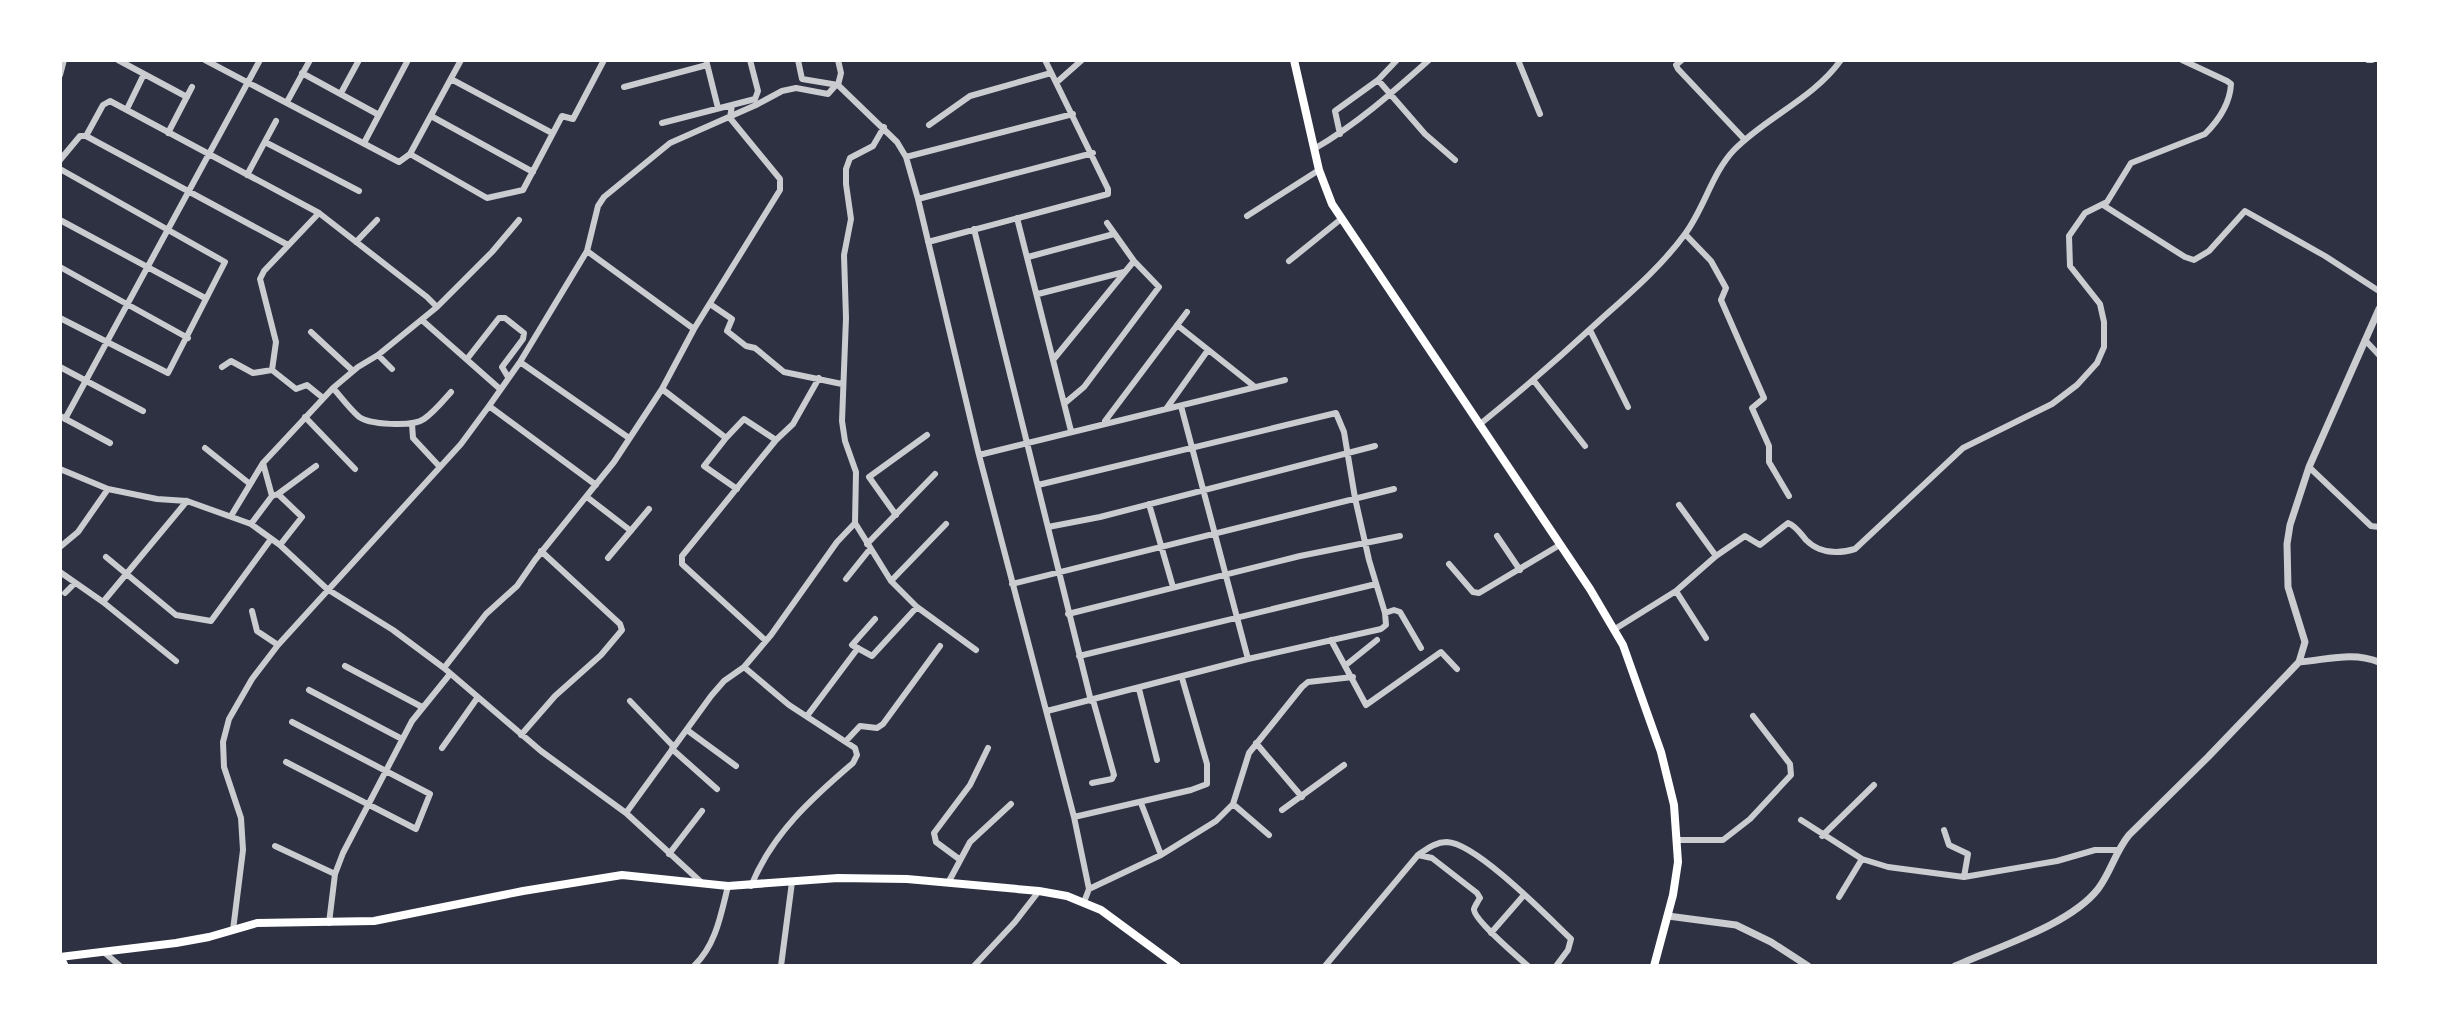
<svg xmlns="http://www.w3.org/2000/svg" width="2439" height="1026" font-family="Rubik,sans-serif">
<rect width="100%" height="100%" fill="#2d3142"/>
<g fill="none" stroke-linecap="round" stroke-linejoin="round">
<path stroke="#caccd0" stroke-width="6" d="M 118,60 L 187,97
M 205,60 L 399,162 L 410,154 L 461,60
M 706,60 L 718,108
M 798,60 L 802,79 L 838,85
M 838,60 L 841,73 L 838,85 L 897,142 L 906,157 L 918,199 L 979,455 L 1074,817 L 1089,889 L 1084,902
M 1518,60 L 1540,114
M 1682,60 L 1676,65 L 1678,69 L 1745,140
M 2368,60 L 2372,60
M 302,73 L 379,115
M 60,75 L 64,60
M 451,79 L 552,133
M 1378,80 L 1425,134 L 1455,160
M 1057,82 L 1082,60
M 624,87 L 707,65
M 341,93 L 359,60
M 287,102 L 310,60
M 127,109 L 144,74
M 431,116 L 533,172
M 662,123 L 755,99 L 758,91 L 750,60
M 929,125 L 970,96 L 1051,73
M 884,127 L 873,146 L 850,158 L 846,169 L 846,184 L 851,219 L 844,255 L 846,318 L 842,421 L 845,441 L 856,472 L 855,523 L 891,581 L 917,607
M 168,133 L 192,87
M 1340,134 L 1335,111 L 1378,80 L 1397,60
M 86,136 L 288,245
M 265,142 L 359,191
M 364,143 L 408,60
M 1314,149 C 1356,125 1393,92 1429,60
M 410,154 L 487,198 L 523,190 L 562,116 L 573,119 L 604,60
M 906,157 L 1073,114
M 60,160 L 80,136 L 86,136 L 103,105 L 110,101 L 319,213 L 427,297 L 437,307 L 378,355 L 358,367 L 333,388 L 263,463 L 231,516
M 60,169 L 225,262 L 168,373 L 60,318
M 247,175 L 276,121
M 918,199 L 1093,153
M 2103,205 L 2185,257 L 2194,260 L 2209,251 L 2245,211 L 2325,256 L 2379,291
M 1247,216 L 1319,170
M 1017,218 L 1071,431
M 60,220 L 205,298
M 974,229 L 1091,701
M 1685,234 L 1711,261 L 1726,288 L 1721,300 L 1764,398 L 1752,408 L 1769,446 L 1769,462 L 1789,496
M 356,242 L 377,220
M 928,242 L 1108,194 L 1108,189 L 1045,60
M 587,251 L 694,329
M 1028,257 L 1114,234
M 1289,261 L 1341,219
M 60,267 L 188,338
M 1038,294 L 1124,272
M 710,304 L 732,319 L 727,331 L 746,346 L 755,348 L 784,372 L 842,384
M 437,307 L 492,252 L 519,220
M 423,321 L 500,389
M 1177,325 L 1255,387
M 1590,330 L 1628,407
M 311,332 L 353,371
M 2365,340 L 2379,355
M 378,355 L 392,369
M 467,359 L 499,318 L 505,318 L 524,333 L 523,339 L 502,367 L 508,377
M 1053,360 L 1134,261
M 520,362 L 629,438
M 60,367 L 143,411
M 222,367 L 231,361 L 253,373 L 272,370 L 296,389 L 307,385 L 323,398
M 272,370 L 276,342 L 260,279 L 264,271 L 319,213
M 1534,381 L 1585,446
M 333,388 C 341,397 349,408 358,416 C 368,425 413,427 424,419 C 434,412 443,401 451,392
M 662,389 L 726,438 L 704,466 L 737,489
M 1065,403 L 1084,387 L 1159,287 L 1134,261 L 1107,223
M 489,406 L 596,485
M 1181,406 L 1248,659
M 1166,409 L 1208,350
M 60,416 L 110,443
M 305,417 L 355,469
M 65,419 L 260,60
M 1105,421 L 1187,312
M 412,424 L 413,438 L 439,466
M 1479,425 C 1521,391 1560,357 1599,321 C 1629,294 1661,267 1685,234 C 1704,209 1712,173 1734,150 C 1766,117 1813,99 1841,60
M 726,438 L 744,419 L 776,440
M 205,448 L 250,484
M 979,455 L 1285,380
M 263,463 L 272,496 L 278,494 L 302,517 L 280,545
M 2309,467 L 2371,526 L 2379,527
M 60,469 L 108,489 L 157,499 L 187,501 L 251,524 L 280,545 L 327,589 L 393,630 L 444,668 L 541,751 L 626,813 L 702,883
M 1038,485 L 1336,413 L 1344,432 L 1355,498 L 1369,560 L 1385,613 L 1386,625 L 1381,629 L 1248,659 L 1047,711
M 278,494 L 316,466
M 587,497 L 631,531
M 1149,504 L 1173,587
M 1679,505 L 1716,556
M 896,515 L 869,477 L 927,435
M 251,524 L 272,496
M 1048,527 L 1100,517 L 1375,446
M 1497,536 L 1520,570
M 867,544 L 935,474
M 60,547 L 78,532 L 108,489
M 106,557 L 176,615 L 211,621 L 271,539
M 608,558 L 649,509
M 1449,564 L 1473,592 L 1479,593 L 1558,546
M 60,572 L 103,602 L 176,661
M 846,579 L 870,549
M 891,581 L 946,524
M 1012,584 L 1394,489
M 1676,591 L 1706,638
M 65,593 L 75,583
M 103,602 L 187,501
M 252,611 L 257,631 L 278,645
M 1385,613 L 1394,610 L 1400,612 L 1421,648
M 1068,614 L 1300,556 L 1400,536
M 875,619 L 852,645 L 872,656 L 917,607 L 976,650
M 1615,629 L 1676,591 L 1716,556 L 1745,536 L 1760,545 L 1788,523 C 1796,526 1800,533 1806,540 C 1820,554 1838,554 1855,549 L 1963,448 L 2052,404 L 2077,385 L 2097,363 L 2104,347 L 2104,322 L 2100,304 L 2070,266 L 2069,236 L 2085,213 L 2107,202 L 2131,163 L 2205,134 C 2218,121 2230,104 2231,84 L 2227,81 L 2182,60
M 765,640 L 682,564 L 682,556 L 776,440 L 793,424 L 819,378
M 1331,640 L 1366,705 L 1441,652 L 1457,669
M 1079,656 L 1376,584
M 1346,665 L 1377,640
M 345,666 L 422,707
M 744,667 L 789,705 L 855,748 L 857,755 L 853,763 C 812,798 772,834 751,886
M 444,668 L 486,614 L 517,586 L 535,560 L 614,462 L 662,389 L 694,329 L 780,190 L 780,179 L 730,118 L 732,105
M 1139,689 L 1157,760
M 309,690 L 402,739
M 630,701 L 674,747
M 807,716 L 858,648
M 687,730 L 736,766
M 521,735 L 555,696 L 601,655 L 622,630 L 620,624 L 541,551
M 846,741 L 860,726 L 877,728 L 883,724 L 940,646
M 1256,743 L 1302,797
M 442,748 L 478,697
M 672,749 L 717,789
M 286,762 L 416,829 L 430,794 L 292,722
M 1092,783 L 1112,779 L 1114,775 L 1093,700
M 1141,803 L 1161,855
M 1233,804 L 1269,835
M 1282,810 L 1344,765
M 626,813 L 711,696 L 724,681 L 744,667 L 771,635 L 837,542 L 855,523
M 1074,817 L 1191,790 L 1207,784 L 1207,764 L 1182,678
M 1801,820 L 1862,859 L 1888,867 L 1964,877 L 2057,861 L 2095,850 L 2117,850
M 1944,830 L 1949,845 L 1968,854 L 1964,877
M 1822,836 L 1874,785
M 1677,840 L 1723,840 L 1750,819 L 1791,775 L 1790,764 L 1753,716
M 275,846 L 335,874
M 669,854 L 702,811
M 1418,855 L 1432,858 L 1477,893 L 1480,898 C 1479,899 1474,908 1474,909 C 1473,919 1519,958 1528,966
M 959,859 L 936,842 L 934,833 L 970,785 L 988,748
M 948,883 L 970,842 L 1011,804
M 1089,889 L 1161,855 L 1216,821 L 1233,804 L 1249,753 L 1302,687 L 1308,682 L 1353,677
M 1839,897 L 1862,859
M 329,923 L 335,874 L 343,853 L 412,721 L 450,674
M 233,930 L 243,850 L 241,818 L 224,767 L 223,742 L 229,719 L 252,679 L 278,645 L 461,444 L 489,406 L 520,362 L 587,251 L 598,206 L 604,197 L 670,143 L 756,105 L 782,91 L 796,88 L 828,94 L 836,85
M 1491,933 L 1524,895
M 105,953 L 120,966
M 694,966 C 716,945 721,914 728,886
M 781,966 L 792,882
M 974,966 L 1015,922 L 1039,891
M 1325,966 L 1418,855 C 1427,849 1435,842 1447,842 C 1476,843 1548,917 1571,939 L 1568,950 L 1556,966"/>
<path stroke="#caccd0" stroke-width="7" d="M 2299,662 C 2327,660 2352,651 2379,662
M 1668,916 L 1736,925 L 1771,942 L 1808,966
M 1955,966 C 1997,947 2070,925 2098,889 C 2111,872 2115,852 2129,835 L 2208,757 L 2299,662 L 2305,642 L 2288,587 L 2287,544 L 2290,525 L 2309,467 L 2379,309"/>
<path stroke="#fff" stroke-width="8" d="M 1294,60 L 1319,170 L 1332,204 L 1590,589 L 1623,645 L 1661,752 L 1674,805 L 1678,862 L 1673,895 L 1654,966
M 60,957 L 176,943 L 209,937 L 257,923 L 374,921 L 523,891 L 622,875 L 728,886 L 838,878 L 907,879 L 1039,891 L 1067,896 L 1101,910 L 1177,966"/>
<path stroke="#fff" stroke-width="11" d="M 60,960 L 63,966"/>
</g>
<rect width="2439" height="1026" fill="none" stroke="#ffffff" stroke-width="124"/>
</svg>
